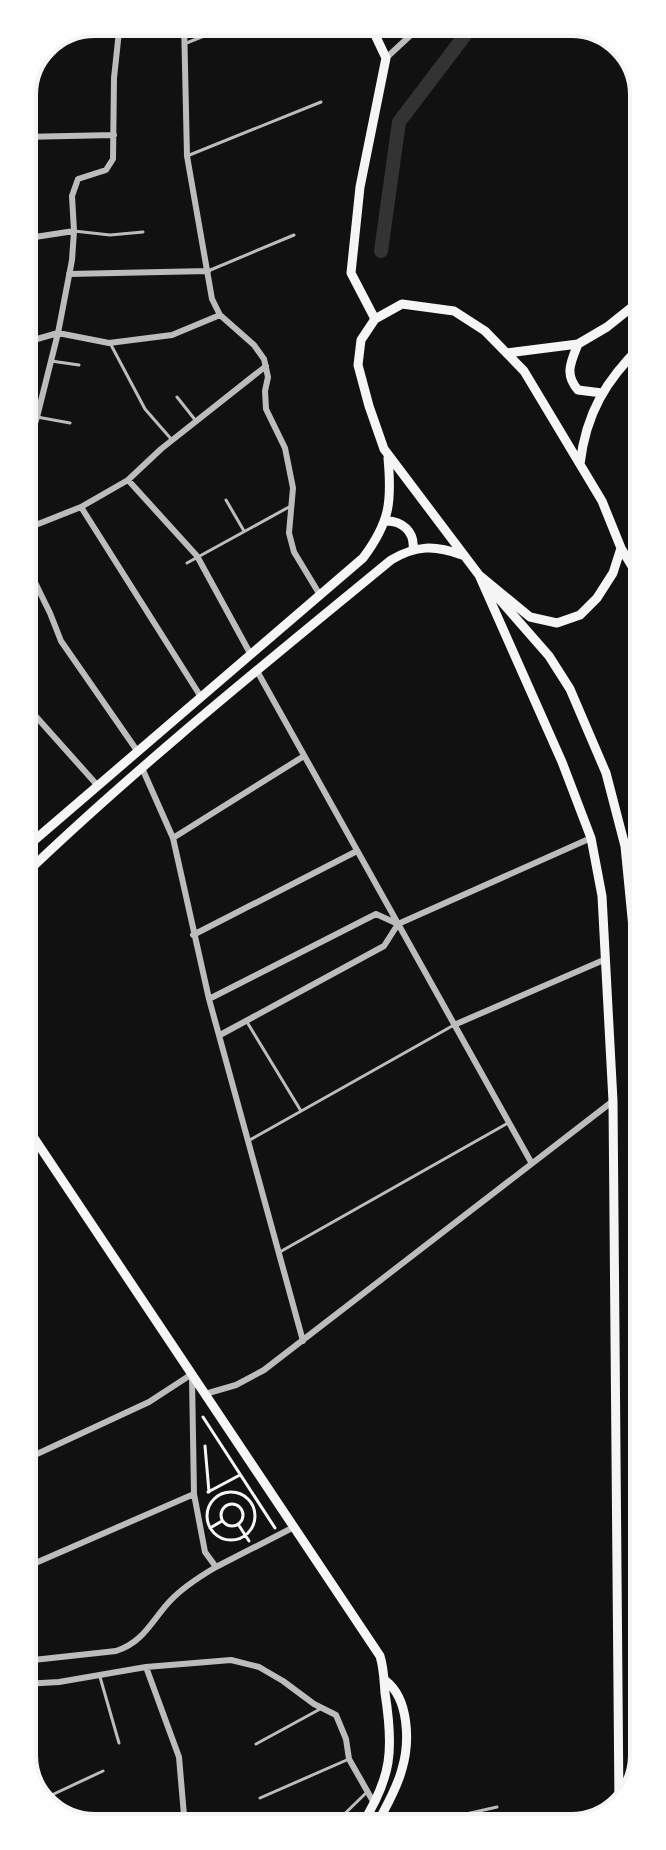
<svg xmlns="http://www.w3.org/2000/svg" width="666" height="1850" font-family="Georgia,serif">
<rect width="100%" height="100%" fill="#111"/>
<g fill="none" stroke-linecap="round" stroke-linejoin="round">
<path stroke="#333" stroke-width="14" d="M 381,251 L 399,122 L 475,22
M 635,736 L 642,766"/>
<path stroke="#f5f5f5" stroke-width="3" d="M 203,1417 L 275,1528
M 205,1446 L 209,1492
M 208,1492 L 240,1475
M207 1516a24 24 0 1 1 48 0a24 24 0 1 1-48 0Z
M221 1515a11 11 0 1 1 22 0a11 11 0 1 1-22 0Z
M 238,1524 L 249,1541
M 210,1528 L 222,1521"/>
<path stroke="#bcbcbc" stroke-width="3" d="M 184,44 L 239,22
M 187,156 L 321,102
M 74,231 L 110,235 L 143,232
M 208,271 L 294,235
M 110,343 L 145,409 L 172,440
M 51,361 L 79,365
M 177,397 L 196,421
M 37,417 L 70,423
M 226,500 L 244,531
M 187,563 L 289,507
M 23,728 L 37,717
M 247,1022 L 301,1111
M 248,1141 L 454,1025
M 278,1253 L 508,1123
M 100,1677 L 119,1743
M 256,1744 L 322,1708
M 260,1798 L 349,1759
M 41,1800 L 103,1771
M 413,1826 L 497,1807
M 331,1827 L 366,1793"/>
<path stroke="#bcbcbc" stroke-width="6" d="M 184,22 L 187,156 L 212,299 L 220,315 L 254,345 L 264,359 L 268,377 L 265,391 L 266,409 L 285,448 L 293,488 L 289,533 L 294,552 L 320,595
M 386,58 L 425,22
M 22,137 L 114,135
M 22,239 L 74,231
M 69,274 L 208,271
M 23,343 L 58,333 L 109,343 L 172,335 L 220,315
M 23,460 L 37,417 L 58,333 L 72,260 L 74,231 L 72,196 L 78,179 L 106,170 L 113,159 L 114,78 L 120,22
M 128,480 L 197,556 L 251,655
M 81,507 L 201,697
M 23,530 L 81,507 L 128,480 L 161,449 L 266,366
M 23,558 L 50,613 L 61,641 L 138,752
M 257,671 L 531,1162
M 23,702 L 98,786
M 142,768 L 173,838 L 209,999 L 303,1341
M 173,838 L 304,756
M 193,935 L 357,851
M 209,999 L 376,914 L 398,924
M 454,1025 L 606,959
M 220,1035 L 384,946 L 398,924 L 591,838
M 192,1378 L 194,1494
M 205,1394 L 236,1385 L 264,1370 L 613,1101
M 24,1460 L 149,1402 L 192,1374
M 24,1568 L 194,1494 L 205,1552 L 216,1567 L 294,1527
M 24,1661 L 116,1651 C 144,1642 152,1620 170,1601 C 183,1587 199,1577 216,1567
M 146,1667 L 179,1757 L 185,1827
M 24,1684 L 59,1682 L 146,1667 L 231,1660 L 259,1667 L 283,1681 L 314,1704 L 336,1715 L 346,1739 L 349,1759 L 374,1803"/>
<path stroke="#f5f5f5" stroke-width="9" d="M 369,22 L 386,58 L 360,187 L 351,273 L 375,319
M 402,304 L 454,311 L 485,331 L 524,371 L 602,501 L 621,548 L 613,573 L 597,598 L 580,615 L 557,623 L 530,617 L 479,575 L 384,449 L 369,406 L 358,365 L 361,340 L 375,319 Z
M 578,344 C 571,362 564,374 578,390 L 602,393
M 507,353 L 578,344 L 607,327 L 642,299
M 580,464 C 586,413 606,380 642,345
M 385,521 C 402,520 415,532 413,549
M 621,548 L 642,583
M 479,575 L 562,762 L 591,838 L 602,896 L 613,1101 L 619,1806
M 486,584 L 549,656 L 570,689 L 606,773 L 625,846 L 634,938 L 637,1020 L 644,1446
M 23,850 L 363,558 C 390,522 392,502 388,458
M 23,876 C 140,764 266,663 391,560 C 416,545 435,545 462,555
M 24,1123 L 380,1656 C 384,1669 384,1681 385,1693 C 394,1750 392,1777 361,1826
M 376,1826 C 385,1808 397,1789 402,1769 C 410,1742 409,1699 386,1681"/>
</g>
<path d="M0 0H666V1850H0ZM95 36H571A59 59 0 0 1 630 95V1755A59 59 0 0 1 571 1814H95A59 59 0 0 1 36 1755V95A59 59 0 0 1 95 36Z" fill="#fefefe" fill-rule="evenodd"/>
<path fill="none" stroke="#f5f5f5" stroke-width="4" d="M95 36H571A59 59 0 0 1 630 95V1755A59 59 0 0 1 571 1814H95A59 59 0 0 1 36 1755V95A59 59 0 0 1 95 36Z"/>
</svg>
